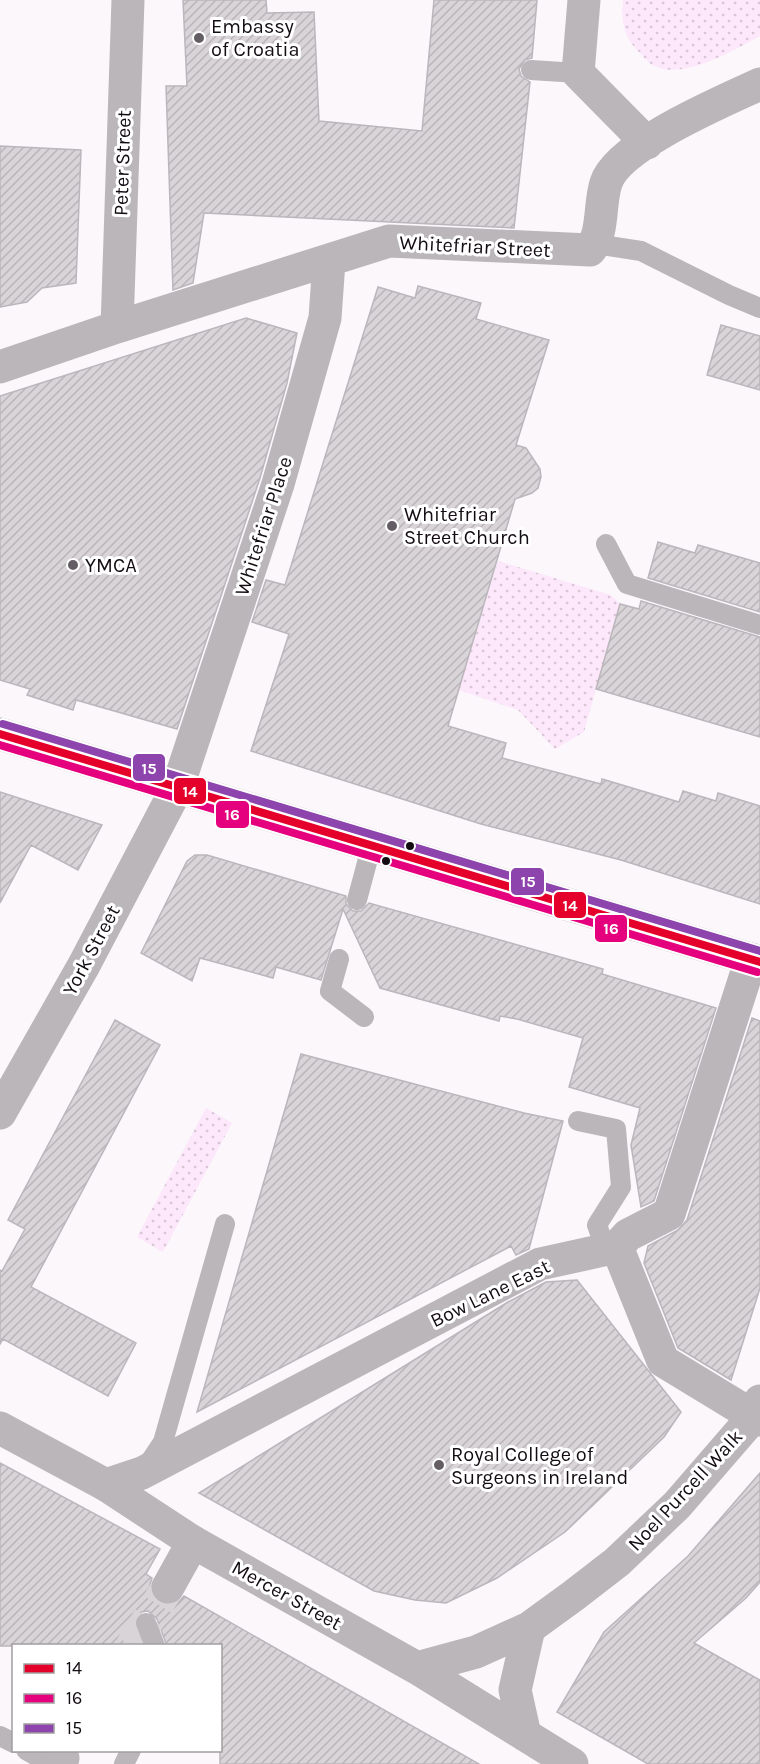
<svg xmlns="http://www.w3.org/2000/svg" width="760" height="1764" font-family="Karla,sans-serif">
<defs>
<pattern id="park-dots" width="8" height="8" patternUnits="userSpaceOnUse" patternTransform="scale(1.5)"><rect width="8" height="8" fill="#fde7fb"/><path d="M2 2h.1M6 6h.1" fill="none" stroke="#d8c5d6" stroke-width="1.8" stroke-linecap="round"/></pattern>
<pattern id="building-hatch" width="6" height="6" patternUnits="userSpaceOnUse" patternTransform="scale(1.5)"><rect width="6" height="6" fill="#d9d4d8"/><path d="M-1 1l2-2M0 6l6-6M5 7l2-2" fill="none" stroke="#b9b5b8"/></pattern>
</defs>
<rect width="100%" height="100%" fill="#fbf7fb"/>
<path fill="url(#park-dots)" d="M 623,0 L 760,0 L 760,36 C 734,50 680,83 651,64 C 647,61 642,55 638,51 C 623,36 621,20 623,0 Z
M 498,561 L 611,595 L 620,604 L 584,732 L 555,749 L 518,710 L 459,690 Z
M 206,1108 L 232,1123 L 163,1252 L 137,1237 Z"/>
<path fill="url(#building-hatch)" stroke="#bbb6bb" stroke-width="1.5" d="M 183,0 L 266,0 L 267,13 L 314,12 L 319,121 L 422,131 L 434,0 L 537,0 L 532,58 L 525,60 L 519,69 L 521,76 L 530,82 L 514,228 L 204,213 L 193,283 L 173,290 L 166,86 L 187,86 Z
M 0,146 L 81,150 L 76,283 L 42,288 L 27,302 L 0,307 Z
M 418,286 L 481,303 L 476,319 L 549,340 L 516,445 L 526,448 L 540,469 L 541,477 L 538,488 L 532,493 L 515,499 L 448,726 L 506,743 L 502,758 L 601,784 L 602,779 L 679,802 L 683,791 L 716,801 L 718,793 L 760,806 L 760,904 L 621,860 L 481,824 L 251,751 L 289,634 L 252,622 L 266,580 L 285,585 L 378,287 L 415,298 Z
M 246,318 L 297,333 L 287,383 L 260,478 L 177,729 L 76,700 L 73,710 L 27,695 L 30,689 L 0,680 L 0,396 Z
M 721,325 L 760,336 L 760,390 L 707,375 Z
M 658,542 L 695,553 L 698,545 L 760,563 L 760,612 L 648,578 Z
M 641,601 L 760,637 L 760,737 L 596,689 L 620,604 L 639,609 Z
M 0,792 L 102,825 L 78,870 L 31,845 L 0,903 Z
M 195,855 L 207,855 L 346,896 L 346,904 L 353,911 L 361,911 L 369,903 L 603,969 L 602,974 L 716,1008 L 654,1201 L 641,1207 L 631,1145 L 640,1108 L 569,1087 L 583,1038 L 517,1019 L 500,1016 L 499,1021 L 380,988 L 343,909 L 321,980 L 276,967 L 273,978 L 200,958 L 192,981 L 141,953 L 187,861 Z
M 752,1018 L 760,1021 L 760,1288 L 731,1380 L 678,1348 L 644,1263 L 648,1246 L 678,1230 L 687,1220 Z
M 115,1020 L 160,1045 L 31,1287 L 136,1343 L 108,1396 L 3,1339 L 0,1344 L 0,1270 L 2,1271 L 25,1229 L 8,1220 Z
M 301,1054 L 524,1113 L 563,1121 L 529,1249 L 516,1255 L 511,1246 L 197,1412 Z
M 577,1280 L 681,1412 L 664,1437 L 565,1532 L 497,1578 L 446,1603 L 415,1600 L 374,1591 L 199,1493 L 508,1302 L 546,1282 Z
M 0,1463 L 160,1549 L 146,1574 L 152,1578 L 149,1588 L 152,1596 L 158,1603 L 169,1606 L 178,1603 L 184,1596 L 479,1764 L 220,1764 L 220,1646 L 167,1646 L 157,1619 L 148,1611 L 141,1612 L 134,1621 L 142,1646 L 0,1646 Z
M 760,1473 L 760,1582 L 746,1598 L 694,1643 L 760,1680 L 760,1764 L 648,1764 L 557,1712 L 604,1632 L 688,1556 Z"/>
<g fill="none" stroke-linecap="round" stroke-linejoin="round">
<path stroke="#d8d4d8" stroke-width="33" stroke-dasharray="33 16" stroke-linecap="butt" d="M 132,1646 L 168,1587"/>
<path stroke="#bab6ba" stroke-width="20" d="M 531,70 L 578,73
M 595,244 L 641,251 L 729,295 L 760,308
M 606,544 L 627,584 L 760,625
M 357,900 L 372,844
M 339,959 L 330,991 L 364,1017
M 578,1121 L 616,1129 L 621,1187 L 597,1225 L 605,1247
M 147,1466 L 163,1442 L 225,1224
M 146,1623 L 155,1646
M 0,1736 L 14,1743
M 26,1750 L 50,1764
M 124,1764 L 131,1750"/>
<path stroke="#bab6ba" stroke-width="33" d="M 584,0 L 578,73 L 647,143
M 117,327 L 128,0
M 0,367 L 117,327 L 389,241 L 590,250 C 604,233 599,204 606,183 C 618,145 724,101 760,84
M 0,1113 L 84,965 L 178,786 L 278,484 L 325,318 L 329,261
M 617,1247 L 663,1361 L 760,1420
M 106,1485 L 142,1473 L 540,1264 L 617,1247 L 628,1235 L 669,1214 L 751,959
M 168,1587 L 193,1542
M 60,1764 L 63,1758"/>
<path stroke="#bab6ba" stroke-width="33" d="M 0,1428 L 106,1485 L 193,1542 L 417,1668 L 572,1764
M 417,1668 L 476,1652 L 529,1628 L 573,1596 L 617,1562 L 677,1505 L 754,1416 L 760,1401
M 525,1735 L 515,1690 L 529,1628"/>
<path stroke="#bab6b9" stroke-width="33" d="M 0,734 L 760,962"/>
<g stroke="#fff" stroke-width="12">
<path id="bus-1" d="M 0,734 L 760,962"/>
</g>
<g stroke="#fff" stroke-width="12">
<path id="bus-2" d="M 0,745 L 757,972"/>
</g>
<g stroke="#fff" stroke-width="12">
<path id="bus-3" d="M 3,724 L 760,951"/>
</g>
<use href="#bus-1" stroke="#e4002b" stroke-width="8"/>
<use href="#bus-2" stroke="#e5007d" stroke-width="8"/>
<use href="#bus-3" stroke="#8e44ad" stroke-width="8"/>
</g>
<g fill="#645e64" stroke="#fff" stroke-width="2">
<circle cx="199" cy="38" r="6"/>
<circle cx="392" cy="526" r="6"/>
<circle cx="73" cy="565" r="6"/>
<circle cx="439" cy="1465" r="6"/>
</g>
<g fill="#130c12" stroke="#fff" stroke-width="2">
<circle cx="410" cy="846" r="5"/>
<circle cx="386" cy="861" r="5"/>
</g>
<g text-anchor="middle" stroke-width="6" stroke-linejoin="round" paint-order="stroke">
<g font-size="20" fill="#130c12" stroke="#fff" text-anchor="start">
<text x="211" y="33">Embassy<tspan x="211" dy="23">of Croatia</tspan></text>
<text x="404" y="521">Whitefriar<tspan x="404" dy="23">Street Church</tspan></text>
<text x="85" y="572">YMCA</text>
<text x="451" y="1461">Royal College of<tspan x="451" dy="23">Surgeons in Ireland</tspan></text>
</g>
<g font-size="20" fill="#130c12" stroke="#fff">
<text transform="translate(122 163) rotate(-88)" y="7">Peter Street</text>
<text transform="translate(475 246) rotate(3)" y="7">Whitefriar Street</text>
<text transform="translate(263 526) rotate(-72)" y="7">Whitefriar Place</text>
<text transform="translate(91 950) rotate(-62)" y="7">York Street</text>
<text transform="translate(490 1293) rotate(-26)" y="7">Bow Lane East</text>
<text transform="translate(685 1490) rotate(-47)" y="7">Noel Purcell Walk</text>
<text transform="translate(287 1595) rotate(29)" y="7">Mercer Street</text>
</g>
</g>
<g stroke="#fff" stroke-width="2">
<rect x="132" y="753" width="34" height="29" rx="6" fill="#8e44ad"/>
<rect x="173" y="777" width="34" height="28" rx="6" fill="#e4002b"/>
<rect x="215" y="800" width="35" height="29" rx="6" fill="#e5007d"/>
<rect x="510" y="867" width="35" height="29" rx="6" fill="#8e44ad"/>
<rect x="553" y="891" width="34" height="28" rx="6" fill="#e4002b"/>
<rect x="594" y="914" width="34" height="29" rx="6" fill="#e5007d"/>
</g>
<g font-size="16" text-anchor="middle" font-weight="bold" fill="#fff">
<text x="149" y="774">15</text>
<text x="190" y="797">14</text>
<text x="232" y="820">16</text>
<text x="528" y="887">15</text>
<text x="570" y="911">14</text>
<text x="611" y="934">16</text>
</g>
<rect x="12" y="1644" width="210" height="108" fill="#ffffff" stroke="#a19ea0" stroke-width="1.5"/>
<rect x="24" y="1664" width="30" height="9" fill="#e4002b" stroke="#a19ea0" stroke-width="1.5"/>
<text x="66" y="1674" font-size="18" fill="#130c12">14</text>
<rect x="24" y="1694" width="30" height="9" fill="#e5007d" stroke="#a19ea0" stroke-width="1.5"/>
<text x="66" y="1704" font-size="18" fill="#130c12">16</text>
<rect x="24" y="1724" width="30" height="9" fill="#8e44ad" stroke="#a19ea0" stroke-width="1.5"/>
<text x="66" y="1734" font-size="18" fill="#130c12">15</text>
</svg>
